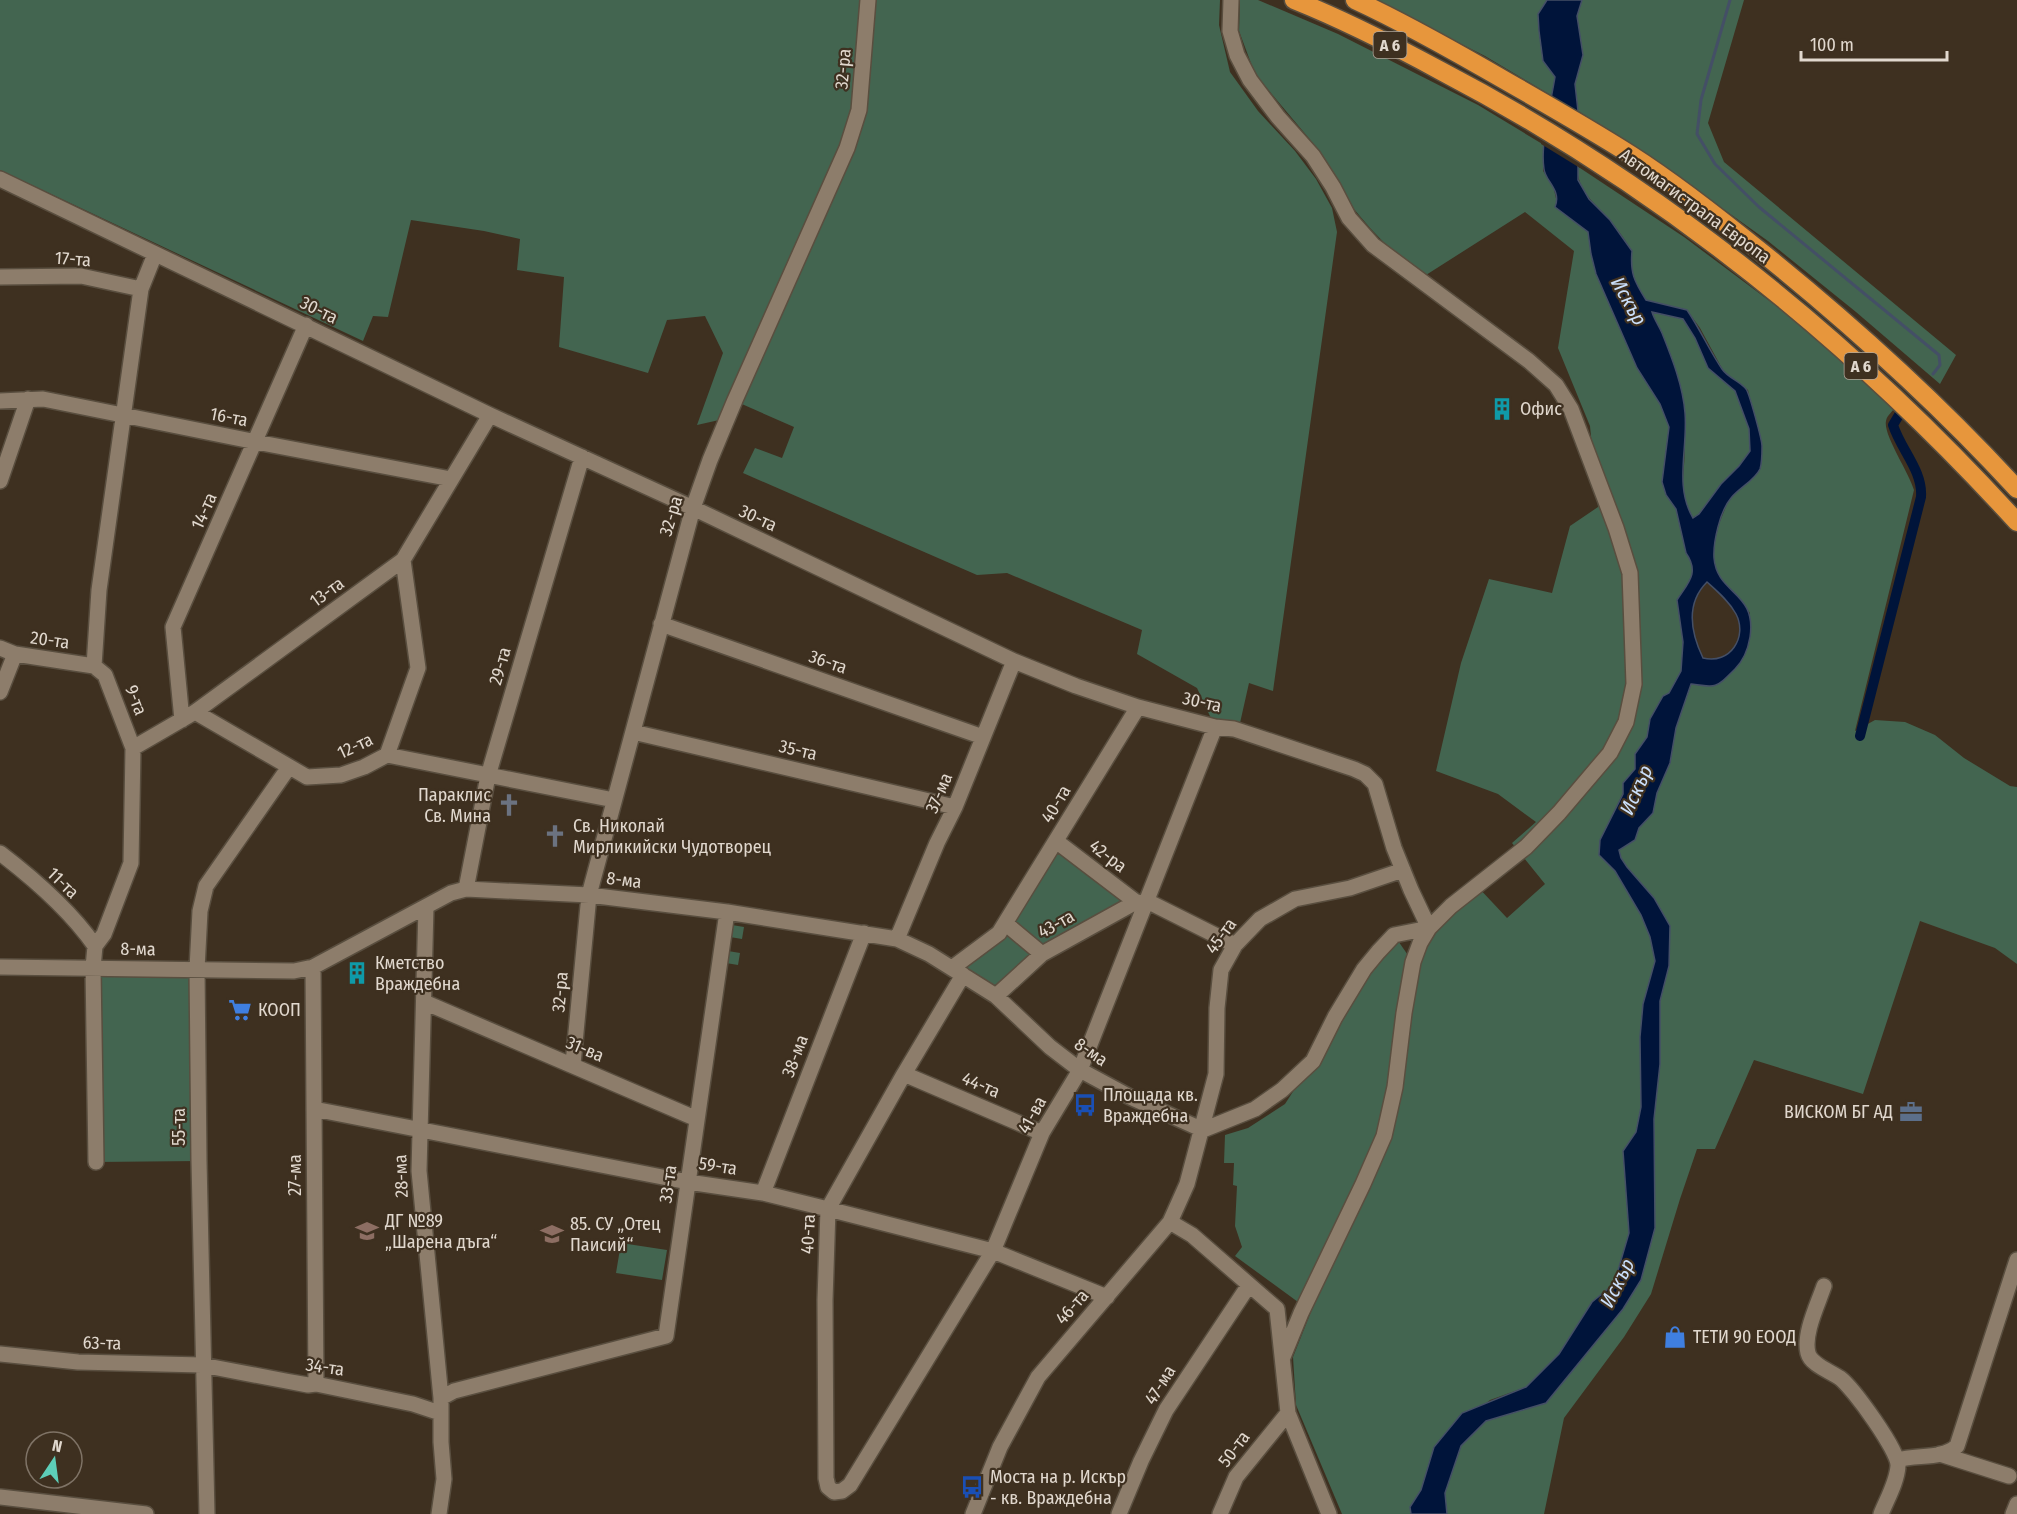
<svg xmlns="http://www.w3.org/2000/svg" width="2017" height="1514" font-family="'Fira Sans Condensed',sans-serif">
<rect width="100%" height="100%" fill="#3e3020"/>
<path fill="#436550" d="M 0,0 L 1220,0 L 1219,25 L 1230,72 L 1258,111 L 1295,151 L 1316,179 L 1332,208 L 1337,232 L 1273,691 L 1249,683 L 1240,723 L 1215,727 L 1197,688 L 1137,654 L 1142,630 L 1007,573 L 977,575 L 743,473 L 755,448 L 782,458 L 794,427 L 735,401 L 728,418 L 697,425 L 723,353 L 705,316 L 667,320 L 648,373 L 559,347 L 564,277 L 517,270 L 520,239 L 484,231 L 411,220 L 388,317 L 373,316 L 363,341 L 0,170 Z
M 1240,0 L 1258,0 L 1338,34 L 1478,105 L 1544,145 L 1543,171 L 1553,185 L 1557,203 L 1556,207 L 1588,232 L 1591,254 L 1596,274 L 1637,368 L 1660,404 L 1669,427 L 1662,482 L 1666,495 L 1676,509 L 1686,553 C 1700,573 1688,583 1677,600 L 1683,642 L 1681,671 L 1669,694 L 1663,696 L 1650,719 L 1647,737 L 1635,754 L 1635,769 L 1623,783 L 1623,793 L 1600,840 L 1599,855 L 1615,871 L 1641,915 L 1650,937 L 1655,961 L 1643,1004 L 1640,1037 L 1641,1107 L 1636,1132 L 1623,1151 L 1629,1233 L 1614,1284 L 1592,1302 L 1559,1354 L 1526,1387 L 1490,1400 L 1434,1447 L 1421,1490 L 1410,1507 L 1411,1514 L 1342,1514 L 1296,1405 L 1293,1357 L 1312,1309 L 1298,1302 L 1235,1256 L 1242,1247 L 1235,1226 L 1237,1186 L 1233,1185 L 1234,1163 L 1224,1163 L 1225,1135 L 1248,1128 L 1285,1104 L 1394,935 L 1412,961 L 1420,943 L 1477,886 L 1507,918 L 1545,884 L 1512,843 L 1536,822 L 1498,794 L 1436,771 L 1461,663 L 1489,579 L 1552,593 L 1570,526 L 1598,507 L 1590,426 L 1558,348 L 1574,251 L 1525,212 L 1426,275 L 1390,249 L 1370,228 L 1353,208 L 1312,142 L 1255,74 L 1239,31 Z
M 1374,0 L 1547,0 L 1538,14 L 1539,31 L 1543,61 L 1556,77 L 1552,96 L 1485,56 Z
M 1582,0 L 1744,0 L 1708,123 L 1724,162 L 1956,355 L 1940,384 L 1856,312 L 1768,241 L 1656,161 L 1578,111 L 1575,84 L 1583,55 L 1577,16 Z
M 1577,166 L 1684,237 L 1803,326 L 1897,406 C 1893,411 1887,415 1886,421 C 1883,435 1909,472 1914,490 L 1855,731 L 1875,720 L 1905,722 L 1935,735 L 1964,758 L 2010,786 L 2017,787 L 2017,964 L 1995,948 L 1920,921 L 1863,1094 L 1754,1060 L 1715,1149 L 1697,1149 L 1680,1199 L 1651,1294 L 1624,1337 L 1564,1418 L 1544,1514 L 1447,1514 L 1445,1493 L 1461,1446 L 1486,1421 L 1546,1403 L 1623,1309 L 1641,1280 L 1654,1162 L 1654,1119 L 1660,1064 L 1660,1001 L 1669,966 L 1654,898 L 1627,867 L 1621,858 L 1619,849 L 1635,840 L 1639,828 L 1653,812 L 1657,793 L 1670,763 L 1676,728 L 1691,684 L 1722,682 L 1750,613 L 1735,593 L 1719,578 L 1714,560 L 1714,544 L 1719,524 L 1729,499 L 1760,469 L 1755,421 L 1748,390 L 1724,372 L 1700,328 L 1687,310 L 1646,300 C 1634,281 1630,273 1632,251 C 1625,240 1618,229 1609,219 C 1593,201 1578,192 1577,166 Z
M 1651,312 L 1683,319 L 1695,338 L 1708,368 L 1735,391 L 1749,429 L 1750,451 L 1739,466 L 1721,484 L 1699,514 L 1692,518 C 1676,485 1687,474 1684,441 C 1682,419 1681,393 1676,372 C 1671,351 1660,331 1651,312 Z
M 1056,841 L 1136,902 L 1042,954 L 996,996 L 952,968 L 985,944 Z
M 732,925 L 744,927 L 742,939 L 730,937 Z
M 728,951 L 740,953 L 738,965 L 726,963 Z
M 93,968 L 197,969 L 199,1161 L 96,1162 Z
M 621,1243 L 667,1250 L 662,1280 L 616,1273 Z"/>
<path fill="#00143a" stroke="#444f66" stroke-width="1.5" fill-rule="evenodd" d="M 1547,0 L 1582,0 L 1577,16 L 1583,55 L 1575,84 L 1578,111 L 1578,180 L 1589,199 L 1610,220 L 1632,251 C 1630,273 1634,281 1646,300 L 1687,310 C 1700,329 1709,350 1722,369 C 1728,378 1740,381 1746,389 C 1749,392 1762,440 1762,446 C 1762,452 1762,463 1760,469 C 1755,480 1739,488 1731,498 C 1720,511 1713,542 1714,558 C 1717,595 1757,591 1750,637 C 1748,649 1743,661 1735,669 C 1716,688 1717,688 1691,684 L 1676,728 L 1670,763 L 1657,793 L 1653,813 L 1639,828 L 1635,840 L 1619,850 L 1621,858 L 1627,867 L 1654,898 L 1670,926 L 1669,966 L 1660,1001 L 1660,1064 L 1654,1119 L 1655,1228 L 1641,1280 L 1623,1309 L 1546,1403 L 1486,1421 L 1461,1446 L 1445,1493 L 1447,1514 L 1411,1514 L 1410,1507 L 1421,1490 L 1434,1447 L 1462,1413 L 1526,1387 L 1559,1354 L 1592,1302 L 1614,1284 L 1629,1233 L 1623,1151 L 1636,1132 L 1641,1107 L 1640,1037 L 1643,1004 L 1655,961 L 1650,937 L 1641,915 L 1615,871 L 1599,855 L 1600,840 L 1623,794 L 1623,783 L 1635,769 L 1635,754 L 1647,737 L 1650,719 L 1663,696 L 1669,693 L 1681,671 L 1683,642 L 1677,600 C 1688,583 1700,573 1686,553 L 1676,509 L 1666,495 L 1662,482 L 1669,427 L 1660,404 L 1637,368 L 1596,274 L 1591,254 L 1588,232 L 1555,207 C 1562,190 1545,181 1544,169 C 1540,145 1551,102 1555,77 L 1543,61 L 1539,31 L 1538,14 ZM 1652,312 L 1683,319 L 1695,338 L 1708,368 L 1735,391 L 1749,429 L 1750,451 L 1739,466 L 1721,484 L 1699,514 L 1693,518 C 1674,486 1688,449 1685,413 C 1683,386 1672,358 1662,333 C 1659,326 1654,319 1652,312 ZM 1707,582 C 1717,591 1729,601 1736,614 C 1748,637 1730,665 1703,658 C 1691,633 1685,604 1707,582 Z"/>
<path fill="#3e3020" d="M 1549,95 L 1581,113 L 1580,168 L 1541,144 Z"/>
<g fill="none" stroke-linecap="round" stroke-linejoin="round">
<path stroke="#444f66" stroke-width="3" d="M 1730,0 L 1701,100 L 1697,134 L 1715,164 L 1759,207 L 1939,355 L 1940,365 L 1933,374"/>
<path stroke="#00143a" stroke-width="10" d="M 1860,736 L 1921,497 C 1923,471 1901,450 1893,425 L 1899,415"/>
<g stroke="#594e3f" stroke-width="18">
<path id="minor" d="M 1231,0 L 1230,31 L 1237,55 L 1250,80 L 1278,117 L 1313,156 L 1333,187 L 1349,218 L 1373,245 L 1529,361 L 1556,385 L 1571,409 L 1616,528 L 1630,573 L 1634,684 L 1626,722 L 1610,753 L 1559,813 L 1526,847 L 1451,906 L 1429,928 L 1420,943 L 1413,962 L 1404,1013 L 1395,1087 L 1384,1136 L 1363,1184 L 1301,1313 L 1283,1357
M 0,179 L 490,415 L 693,508 L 1014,661 L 1076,686 L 1138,707 L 1215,727 L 1234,729 L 1354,769 L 1365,774 L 1375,784 L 1394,848 L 1411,890 L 1429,928
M 0,277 L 81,276 L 141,289
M 0,401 L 43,399 L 256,442 L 451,479
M 0,481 L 28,399
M 661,624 L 983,737
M 0,648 L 15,654 L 94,666
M 0,692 L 15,654
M 195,712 L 307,777 L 341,775 L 364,767 L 387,755 L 418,668 L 403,560
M 182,720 L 173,627 L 306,325
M 633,732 L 955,807
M 133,748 L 195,712 L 403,560 L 490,415
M 387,755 L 614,800
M 1056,841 L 1136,902
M 0,853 C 34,879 70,910 95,946
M 466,889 L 488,776 L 582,457
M 426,907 L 419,1171 L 441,1398 L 441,1442 L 444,1479 L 439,1514
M 1005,923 L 1042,954
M 897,939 L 937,843 L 955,807 L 1014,661
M 0,967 L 294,971 L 313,967 L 451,893 L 466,889 L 589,895 L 727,912 L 897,939 L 929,954 L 996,996 L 1050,1047 L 1080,1070 L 1130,1097 L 1203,1130
M 313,967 L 316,1384
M 952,968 L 999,933 L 1138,707
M 963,975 L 904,1074 L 828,1209 L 825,1300 L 826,1478 L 828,1487 L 834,1492 L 842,1491 L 850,1485 L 993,1251 L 1042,1133 L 1080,1070 L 1215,727
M 996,996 L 1042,954 L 1136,902 L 1153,904 L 1235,945
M 424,1002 L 697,1119
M 573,1064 L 589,895 L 693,508 L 710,460 L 735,400 L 847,148 L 859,110 L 868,0
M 904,1074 L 1042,1133
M 314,1109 L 688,1182 L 763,1193 L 828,1209 L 993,1251 L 1107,1297
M 1203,1130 L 1255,1109 L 1282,1090 L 1313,1061 L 1335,1017 L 1364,969 L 1378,952 L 1394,935 L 1429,928
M 96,1162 L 93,968 L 95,946 L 104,934 L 131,863 L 133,748 L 105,675 L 94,666 L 99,590 L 141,289 L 155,254
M 763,1193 L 864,933
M 1170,1222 L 1192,1235 L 1277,1309 L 1288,1413 L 1329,1514
M 1824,1286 C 1818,1304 1803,1334 1808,1353 C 1811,1365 1830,1371 1840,1378 C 1853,1388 1899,1451 1898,1466 C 1897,1482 1887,1499 1881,1514
M 0,1354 L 78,1362 L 202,1365 L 286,1381 L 308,1385 L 316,1384 L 413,1404 L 440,1413
M 441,1398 L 454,1391 L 666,1336 L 727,912
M 1940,1454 L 2009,1476
M 1898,1460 C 1916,1454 1942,1460 1957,1446 L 2017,1260
M 0,1497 L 146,1514
M 207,1514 L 199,1161 L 197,969 L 200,911 L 206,886 L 289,767
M 973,1514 L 1000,1447 L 1038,1377 L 1170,1222 L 1187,1184 L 1216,1074 L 1217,1008 L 1221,970 L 1235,945 L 1260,919 L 1295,899 L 1350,888 L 1403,870
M 1119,1514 L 1141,1461 L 1166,1410 L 1249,1285
M 1220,1514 L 1236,1477 L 1288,1413
M 2013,1514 L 2017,1504"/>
</g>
<g stroke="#594e3f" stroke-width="21">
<path id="highway" d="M 1294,0 C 1344,20 1393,45 1441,71 C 1659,185 1851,340 2017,522
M 1355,0 C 1407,24 1456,52 1506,81 C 1548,105 1590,129 1631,155 C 1678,185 1722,220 1765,255 C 1854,327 1939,404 2017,489"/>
</g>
<use href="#minor" stroke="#8d7d6b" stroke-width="15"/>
<use href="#highway" stroke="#e7963c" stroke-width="18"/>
</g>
<defs>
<g id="building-bare" transform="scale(1.8)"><path d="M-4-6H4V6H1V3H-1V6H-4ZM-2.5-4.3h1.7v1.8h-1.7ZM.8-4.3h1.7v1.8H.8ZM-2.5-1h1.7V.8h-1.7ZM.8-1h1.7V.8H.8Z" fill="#0f9aa8" stroke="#3e3020" stroke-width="2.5" paint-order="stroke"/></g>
<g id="church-bare" transform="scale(1.8)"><path d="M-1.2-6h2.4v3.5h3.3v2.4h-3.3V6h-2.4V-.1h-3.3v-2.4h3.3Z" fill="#6b7280" stroke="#3e3020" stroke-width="2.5" paint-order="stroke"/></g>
<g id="supermarket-bare" transform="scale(1.8)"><path d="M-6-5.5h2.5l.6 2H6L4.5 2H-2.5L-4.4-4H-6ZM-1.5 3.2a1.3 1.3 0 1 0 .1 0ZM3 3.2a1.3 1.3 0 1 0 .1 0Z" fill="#3f7fe0" stroke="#3e3020" stroke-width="2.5" paint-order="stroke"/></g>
<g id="bus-bare" transform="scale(1.8)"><path d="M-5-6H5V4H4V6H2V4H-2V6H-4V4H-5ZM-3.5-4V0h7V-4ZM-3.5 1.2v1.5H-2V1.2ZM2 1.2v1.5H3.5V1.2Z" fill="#1a4fb4" stroke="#3e3020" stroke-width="2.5" paint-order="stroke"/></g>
<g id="office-bare" transform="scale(1.8)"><path d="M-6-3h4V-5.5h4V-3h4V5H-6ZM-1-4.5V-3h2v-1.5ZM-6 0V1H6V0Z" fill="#5c6f8a" stroke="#3e3020" stroke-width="2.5" paint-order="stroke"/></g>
<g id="school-bare" transform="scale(1.8)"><path d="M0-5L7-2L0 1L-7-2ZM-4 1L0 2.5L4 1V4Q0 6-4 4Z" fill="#8d6e63" stroke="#3e3020" stroke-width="2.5" paint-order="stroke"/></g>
<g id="shop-bare" transform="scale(1.8)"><path d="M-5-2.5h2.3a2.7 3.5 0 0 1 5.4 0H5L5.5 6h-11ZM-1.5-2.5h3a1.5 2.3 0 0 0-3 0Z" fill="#3f7fe0" stroke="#3e3020" stroke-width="2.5" paint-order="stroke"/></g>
</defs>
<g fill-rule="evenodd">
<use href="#building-bare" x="1502" y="409"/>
<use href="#church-bare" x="509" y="805"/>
<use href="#church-bare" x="555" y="836"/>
<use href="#building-bare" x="357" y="973"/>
<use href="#supermarket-bare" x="240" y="1010"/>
<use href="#bus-bare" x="1085" y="1105"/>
<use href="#office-bare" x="1911" y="1112"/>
<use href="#school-bare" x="367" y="1231"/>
<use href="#school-bare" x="552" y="1234"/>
<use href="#shop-bare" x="1675" y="1337"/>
<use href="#bus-bare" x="972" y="1487"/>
</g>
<g text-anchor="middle" stroke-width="4.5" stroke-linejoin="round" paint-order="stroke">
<g fill="#3e3020" stroke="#b0a69a" stroke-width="1.5">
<rect x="1373.5" y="32" width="33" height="26" rx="4.5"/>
<rect x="1844.5" y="353" width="33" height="26" rx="4.5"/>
</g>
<g font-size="16" font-weight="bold" fill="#e1d8ce">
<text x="1390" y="51">A 6</text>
<text x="1861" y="372">A 6</text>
</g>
<g font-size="18" fill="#e1d8ce" stroke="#3e3020">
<text transform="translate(843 69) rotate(-85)" y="6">32-ра</text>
<text transform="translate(1695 206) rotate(36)" y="6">Автомагистрала Европа</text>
<text transform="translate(73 259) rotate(4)" y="6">17-та</text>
<text transform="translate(319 310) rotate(26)" y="6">30-та</text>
<text transform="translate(229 417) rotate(11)" y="6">16-та</text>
<text transform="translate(204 511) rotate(-66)" y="6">14-та</text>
<text transform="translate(671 516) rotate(-73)" y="6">32-ра</text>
<text transform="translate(758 518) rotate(25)" y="6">30-та</text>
<text transform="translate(327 592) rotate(-36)" y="6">13-та</text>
<text transform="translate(50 640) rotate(8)" y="6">20-та</text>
<text transform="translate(828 662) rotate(19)" y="6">36-та</text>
<text transform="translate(500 666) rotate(-74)" y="6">29-та</text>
<text transform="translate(136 700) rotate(69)" y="6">9-та</text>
<text transform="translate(1202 702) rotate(13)" y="6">30-та</text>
<text transform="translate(355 746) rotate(-25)" y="6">12-та</text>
<text transform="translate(798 750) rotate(13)" y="6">35-та</text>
<text transform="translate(939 793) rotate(-67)" y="6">37-ма</text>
<text transform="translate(1056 804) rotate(-59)" y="6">40-та</text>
<text transform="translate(1108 856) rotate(37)" y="6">42-ра</text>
<text transform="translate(624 880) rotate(7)" y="6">8-ма</text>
<text transform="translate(63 883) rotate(44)" y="6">11-та</text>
<text transform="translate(1056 924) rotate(-29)" y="6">43-та</text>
<text transform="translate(1221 936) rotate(-54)" y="6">45-та</text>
<text transform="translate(138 949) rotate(1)" y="6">8-ма</text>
<text transform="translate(560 992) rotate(-85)" y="6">32-ра</text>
<text transform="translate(585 1049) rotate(23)" y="6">31-ва</text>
<text transform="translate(1091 1052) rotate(34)" y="6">8-ма</text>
<text transform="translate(795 1056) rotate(-69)" y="6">38-ма</text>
<text transform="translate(981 1085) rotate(23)" y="6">44-та</text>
<text transform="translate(1032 1115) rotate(-61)" y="6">41-ва</text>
<text transform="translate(179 1127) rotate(-90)" y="6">55-та</text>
<text transform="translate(718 1166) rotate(9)" y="6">59-та</text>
<text transform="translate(295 1175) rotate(-90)" y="6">27-ма</text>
<text transform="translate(401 1176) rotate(-92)" y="6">28-ма</text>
<text transform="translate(668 1184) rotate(-82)" y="6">33-та</text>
<text transform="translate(808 1234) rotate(-87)" y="6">40-та</text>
<text transform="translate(1072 1307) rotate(-49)" y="6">46-та</text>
<text transform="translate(102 1343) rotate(2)" y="6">63-та</text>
<text transform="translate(325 1367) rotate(8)" y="6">34-та</text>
<text transform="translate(1160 1385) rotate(-58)" y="6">47-ма</text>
<text transform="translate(1234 1449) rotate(-53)" y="6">50-та</text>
</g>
<g font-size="18" fill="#e1d8ce" stroke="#3e3020" text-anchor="start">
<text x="1520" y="415">Офис</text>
<text x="491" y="801" text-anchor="end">Параклис<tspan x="491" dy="21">Св. Мина</tspan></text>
<text x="573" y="832">Св. Николай<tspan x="573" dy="21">Мирликийски Чудотворец</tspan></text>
<text x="375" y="969">Кметство<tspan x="375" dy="21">Враждебна</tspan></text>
<text x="258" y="1016">КООП</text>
<text x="1103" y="1101">Площада кв.<tspan x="1103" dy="21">Враждебна</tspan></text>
<text x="1893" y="1118" text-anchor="end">ВИСКОМ БГ АД</text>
<text x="385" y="1227">ДГ №89<tspan x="385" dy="21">„Шарена дъга“</tspan></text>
<text x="570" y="1230">85. СУ „Отец<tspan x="570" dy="21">Паисий“</tspan></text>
<text x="1693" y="1343">ТЕТИ 90 ЕООД</text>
<text x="990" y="1483">Моста на р. Искър<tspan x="990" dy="21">- кв. Враждебна</tspan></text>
</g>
<g font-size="20" font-style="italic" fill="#cbe0fc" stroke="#3e3020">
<text transform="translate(1629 301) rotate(61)" y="7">Искър</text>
<text transform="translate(1636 790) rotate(-66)" y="7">Искър</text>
<text transform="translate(1617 1283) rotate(-63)" y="7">Искър</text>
</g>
</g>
<g transform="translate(54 1460) rotate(13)"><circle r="28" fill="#3e3020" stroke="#7f7366" stroke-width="1.5"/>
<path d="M0-4.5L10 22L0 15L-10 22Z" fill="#5dceb9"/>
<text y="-9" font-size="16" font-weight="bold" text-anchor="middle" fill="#e1d8ce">N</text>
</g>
<path d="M1801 51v9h146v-9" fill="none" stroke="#e1d8ce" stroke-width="3"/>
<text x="1810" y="51" font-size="18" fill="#e1d8ce" stroke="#3e3020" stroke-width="4.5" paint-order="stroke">100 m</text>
</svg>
